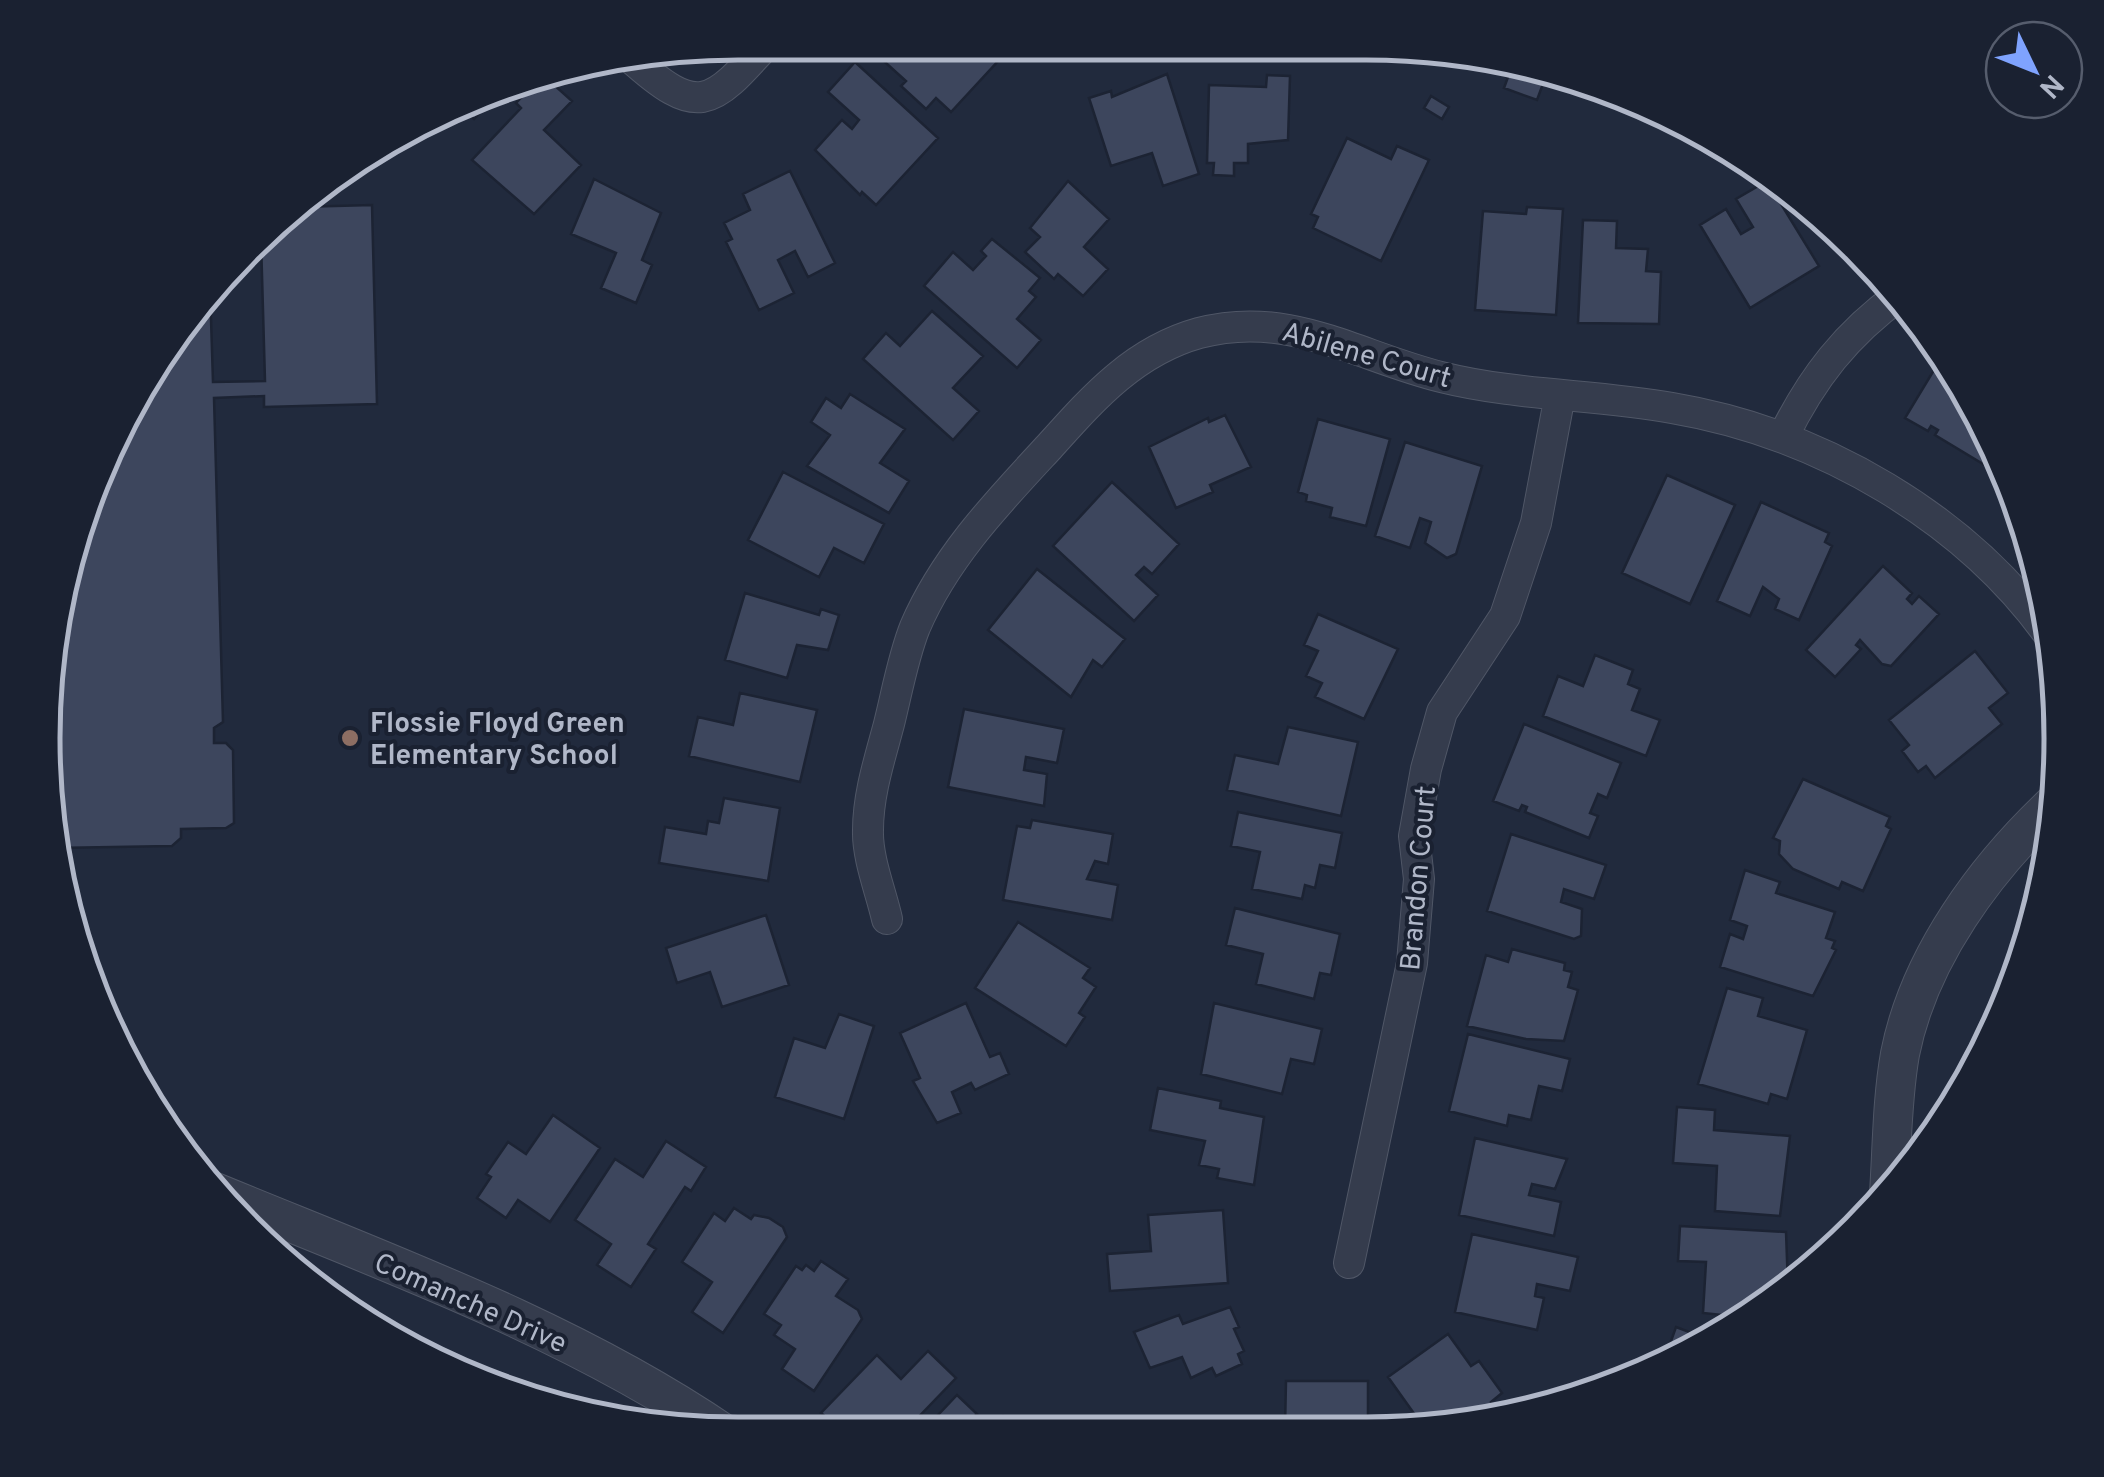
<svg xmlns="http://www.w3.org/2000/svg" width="2104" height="1477" font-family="Overpass,sans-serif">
<rect width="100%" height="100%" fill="#212a3d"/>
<path fill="#3d465d" stroke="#1c2333" stroke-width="2.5" d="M 866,45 L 985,47 L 999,60 L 951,112 L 936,98 L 926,109 L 901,86 L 906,81 Z
M 1480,56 L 1502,56 L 1547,73 L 1537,100 L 1504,88 L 1508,77 L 1476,66 Z
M 855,62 L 938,138 L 876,205 L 862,192 L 860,195 L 815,150 L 842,120 L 852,129 L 859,120 L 828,92 Z
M 1167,74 L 1199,174 L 1163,186 L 1152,153 L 1111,166 L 1089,98 L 1111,91 L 1112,97 Z
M 543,75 L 572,101 L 544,130 L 581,165 L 534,214 L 472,160 L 521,108 L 516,103 Z
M 1267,75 L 1290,76 L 1288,140 L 1248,144 L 1248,163 L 1234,163 L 1234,176 L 1213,175 L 1214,163 L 1207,163 L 1209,85 L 1266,87 Z
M 498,94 L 474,119 L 463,109 Z
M 1431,96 L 1449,107 L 1442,119 L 1424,108 Z
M 1347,138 L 1391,159 L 1397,146 L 1429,160 L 1381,261 L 1313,228 L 1318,217 L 1311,214 Z
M 790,171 L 835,263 L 808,277 L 795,251 L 778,260 L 794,293 L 759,310 L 726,242 L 732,239 L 724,223 L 750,210 L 743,194 Z
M 594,179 L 661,213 L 642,260 L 652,265 L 636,303 L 601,288 L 616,253 L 571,234 Z
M 1068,181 L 1109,219 L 1084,247 L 1108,269 L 1083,296 L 1058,274 L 1054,279 L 1025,252 L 1040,237 L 1030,228 Z
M 1767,181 L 1819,266 L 1750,308 L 1700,225 L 1726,209 L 1741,234 L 1753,227 L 1736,199 Z
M 372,205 L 377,404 L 264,407 L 264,396 L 214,398 L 223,722 L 214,728 L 214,743 L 226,743 L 233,750 L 234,823 L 226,828 L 181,829 L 181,838 L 172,846 L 54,848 L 49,830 L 49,647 L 96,472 L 210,287 L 213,382 L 265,381 L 261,240 L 298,207 Z
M 1527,207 L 1563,209 L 1556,315 L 1475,310 L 1483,211 L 1526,214 Z
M 1583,220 L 1617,221 L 1616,248 L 1648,249 L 1646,271 L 1661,272 L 1659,324 L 1578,323 Z
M 992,239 L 1040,278 L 1029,291 L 1036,297 L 1017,319 L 1041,340 L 1017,368 L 924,286 L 953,252 L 973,270 L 986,256 L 981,251 Z
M 932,311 L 983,356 L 953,388 L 979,411 L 953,440 L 863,359 L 886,333 L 900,346 Z
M 1943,355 L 1968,390 L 1999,459 L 1993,470 L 1935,435 L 1938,430 L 1931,426 L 1928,431 L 1905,418 Z
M 850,394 L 905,429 L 880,463 L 909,481 L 889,513 L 807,466 L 830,435 L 811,422 L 826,398 L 841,408 Z
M 1225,415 L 1251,467 L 1210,485 L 1213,492 L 1176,508 L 1149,447 L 1208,418 L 1209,422 Z
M 1318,419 L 1390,439 L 1366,526 L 1330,517 L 1332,508 L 1306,501 L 1307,495 L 1298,492 Z
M 1405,442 L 1482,466 L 1456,554 L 1447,558 L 1425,543 L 1431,522 L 1420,518 L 1410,548 L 1375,536 Z
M 783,472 L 884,524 L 864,563 L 834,548 L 819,577 L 748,540 Z
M 1667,475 L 1735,505 L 1690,604 L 1622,573 Z
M 1112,482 L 1179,544 L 1152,574 L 1144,567 L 1136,575 L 1158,595 L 1134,621 L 1053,546 Z
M 1761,502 L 1829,533 L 1825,542 L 1832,546 L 1799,620 L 1775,609 L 1779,599 L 1763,587 L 1750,616 L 1717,601 Z
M 1883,566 L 1912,593 L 1907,599 L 1912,604 L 1919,596 L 1939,614 L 1891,666 L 1882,664 L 1860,640 L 1856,645 L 1861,649 L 1835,677 L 1806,650 Z
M 1037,569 L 1125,639 L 1102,667 L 1093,660 L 1071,697 L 988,630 Z
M 745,593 L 819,615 L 821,609 L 839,615 L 828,650 L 797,645 L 787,678 L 725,660 Z
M 1318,614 L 1398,649 L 1364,719 L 1315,697 L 1322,683 L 1306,676 L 1318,651 L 1304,645 Z
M 1975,651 L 2008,693 L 1989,708 L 2002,724 L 1935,778 L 1926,766 L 1918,772 L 1902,751 L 1909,745 L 1889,720 Z
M 1595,655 L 1633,670 L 1628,684 L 1640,689 L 1632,710 L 1660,720 L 1646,756 L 1543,716 L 1558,676 L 1583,686 Z
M 740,693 L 817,710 L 800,782 L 689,756 L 698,717 L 733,725 Z
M 964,709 L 1064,729 L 1057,763 L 1026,757 L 1024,770 L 1047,774 L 1044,806 L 948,787 Z
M 1524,724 L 1621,763 L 1607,798 L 1598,794 L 1590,813 L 1598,816 L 1589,838 L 1525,812 L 1527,807 L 1522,805 L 1519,811 L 1493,801 Z
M 1288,727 L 1358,742 L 1341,816 L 1227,790 L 1235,755 L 1278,764 Z
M 1803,779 L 1890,817 L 1886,826 L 1891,829 L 1863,891 L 1842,882 L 1839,889 L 1793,869 L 1779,854 L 1780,841 L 1773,838 Z
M 724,798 L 780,808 L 768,881 L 659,863 L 665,827 L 706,834 L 708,821 L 719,823 Z
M 1238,812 L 1342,833 L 1335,868 L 1320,865 L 1315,888 L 1305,885 L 1302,899 L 1252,889 L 1260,852 L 1231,846 Z
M 1032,820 L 1113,834 L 1108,864 L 1095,861 L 1087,879 L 1118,885 L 1112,920 L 1003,900 L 1017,826 L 1030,828 Z
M 1511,834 L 1606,865 L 1594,899 L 1564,889 L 1561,902 L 1582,909 L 1581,936 L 1574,939 L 1487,911 Z
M 1745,870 L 1780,882 L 1776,893 L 1835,912 L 1826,938 L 1835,941 L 1832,948 L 1836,950 L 1813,996 L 1720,967 L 1730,934 L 1743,939 L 1747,926 L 1730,920 Z
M 1235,908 L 1340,934 L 1331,975 L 1320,973 L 1314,999 L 1256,984 L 1263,954 L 1226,945 Z
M 766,915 L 789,985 L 722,1007 L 710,972 L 677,983 L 666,948 Z
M 1018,922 L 1090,968 L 1083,978 L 1096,987 L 1079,1013 L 1085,1017 L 1066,1046 L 975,988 Z
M 1512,949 L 1565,963 L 1564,970 L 1572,972 L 1568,987 L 1578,990 L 1564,1041 L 1526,1039 L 1467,1026 L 1486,955 L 1508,962 Z
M 1727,988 L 1763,998 L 1758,1016 L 1807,1030 L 1787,1099 L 1771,1094 L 1768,1104 L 1698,1084 Z
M 966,1003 L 990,1057 L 1000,1053 L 1009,1074 L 975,1090 L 971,1083 L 952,1092 L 961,1113 L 937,1123 L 913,1081 L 920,1078 L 900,1033 Z
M 1214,1003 L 1322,1029 L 1314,1064 L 1291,1059 L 1282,1094 L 1201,1074 Z
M 839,1014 L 874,1026 L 844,1119 L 775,1097 L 794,1038 L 825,1048 Z
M 1468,1034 L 1570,1059 L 1562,1091 L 1539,1086 L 1531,1120 L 1509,1115 L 1507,1126 L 1449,1111 Z
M 1158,1088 L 1221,1101 L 1220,1108 L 1264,1117 L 1254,1185 L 1217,1178 L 1219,1169 L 1199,1165 L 1205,1141 L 1150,1130 Z
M 1677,1107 L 1715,1110 L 1714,1130 L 1790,1136 L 1780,1216 L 1715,1211 L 1717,1166 L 1673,1163 Z
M 553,1115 L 600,1148 L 550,1222 L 518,1200 L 506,1218 L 477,1198 L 491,1177 L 486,1174 L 508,1142 L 526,1154 Z
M 1475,1138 L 1567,1159 L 1555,1189 L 1532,1184 L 1529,1195 L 1561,1202 L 1554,1236 L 1459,1215 Z
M 666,1141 L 706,1167 L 691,1191 L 685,1187 L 648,1244 L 656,1249 L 631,1287 L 597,1265 L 611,1244 L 575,1220 L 615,1159 L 643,1177 Z
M 734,1208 L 751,1219 L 754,1215 L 769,1218 L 783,1227 L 787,1237 L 723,1333 L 692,1312 L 712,1282 L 682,1262 L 714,1213 L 725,1221 Z
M 1223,1210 L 1228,1283 L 1110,1291 L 1107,1254 L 1151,1251 L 1148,1215 Z
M 1680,1226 L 1786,1232 L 1788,1286 L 1741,1317 L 1703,1313 L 1706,1262 L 1678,1261 Z
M 1472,1234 L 1578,1257 L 1570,1291 L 1537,1284 L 1535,1296 L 1544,1298 L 1537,1330 L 1455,1312 Z
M 821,1261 L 848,1279 L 836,1296 L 858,1310 L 862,1319 L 814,1391 L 782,1369 L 795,1349 L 774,1335 L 781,1325 L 764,1314 L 796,1266 L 802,1270 L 806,1265 L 814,1271 Z
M 1230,1307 L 1239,1327 L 1234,1329 L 1244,1351 L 1238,1354 L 1242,1364 L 1216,1376 L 1212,1368 L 1191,1378 L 1182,1357 L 1150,1368 L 1134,1332 L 1179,1315 L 1183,1324 Z
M 1676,1327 L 1708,1339 L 1678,1360 L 1666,1355 Z
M 1448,1334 L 1471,1366 L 1479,1361 L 1502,1393 L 1491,1402 L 1494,1407 L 1476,1423 L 1457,1428 L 1425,1429 L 1388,1377 Z
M 928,1351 L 956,1378 L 904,1432 L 842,1432 L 821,1413 L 877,1355 L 901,1379 Z
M 414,1352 L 441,1361 L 484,1380 L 431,1363 Z
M 1286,1381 L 1368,1381 L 1368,1429 L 1285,1428 Z
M 957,1395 L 977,1414 L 967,1424 L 969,1431 L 922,1432 Z
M 1003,1416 L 1019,1431 L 988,1431 Z"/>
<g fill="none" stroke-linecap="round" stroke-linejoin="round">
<g stroke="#505767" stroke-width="32">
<path id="minor" d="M 630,57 C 698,118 710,107 767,43
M 1783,437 C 1812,378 1846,334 1900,295
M 887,919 C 881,892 867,858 868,830 C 868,794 880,758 889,724 C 897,692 903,657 915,627 C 945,557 998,502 1049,447 C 1093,398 1134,351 1199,333 C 1290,309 1356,356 1441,377 C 1517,396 1595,394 1672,408 C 1820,433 1968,518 2054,642
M 1349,1263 L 1412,963 L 1419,879 L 1414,836 L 1426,769 L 1442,712 L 1505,616 L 1536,523 L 1560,395"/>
</g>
<g stroke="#505767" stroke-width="40">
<path id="tertiary" d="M 210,1190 C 382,1261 569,1328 723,1433
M 1889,1193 C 1892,1147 1892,1099 1900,1054 C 1919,957 1986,867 2057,801"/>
</g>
<use href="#minor" stroke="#353c4d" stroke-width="30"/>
<use href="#tertiary" stroke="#353c4d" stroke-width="38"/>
</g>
<circle fill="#8d6e63" stroke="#1a2131" stroke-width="4" cx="350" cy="738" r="10"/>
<g text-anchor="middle" stroke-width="8" stroke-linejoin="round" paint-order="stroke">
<g font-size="28" fill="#b0b7c8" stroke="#1a2131">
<text transform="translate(1367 354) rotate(16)" y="10">Abilene Court</text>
<text transform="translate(1417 878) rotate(-85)" y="10">Brandon Court</text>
<text transform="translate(471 1302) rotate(24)" y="10">Comanche Drive</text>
</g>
<g font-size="28" font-weight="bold" fill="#b0b7c8" stroke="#1a2131" text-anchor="start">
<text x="370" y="732">Flossie Floyd Green<tspan x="370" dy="32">Elementary School</tspan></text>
</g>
</g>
<path d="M0 0H2104V1477H0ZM738 60H1366A678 678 0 0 1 2044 738V739A678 678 0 0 1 1366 1417H738A678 678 0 0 1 60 739V738A678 678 0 0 1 738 60Z" fill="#1a2131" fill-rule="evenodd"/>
<path fill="none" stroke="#b0b7c8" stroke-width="5" d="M738 60H1366A678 678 0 0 1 2044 738V739A678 678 0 0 1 1366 1417H738A678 678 0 0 1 60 739V738A678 678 0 0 1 738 60Z"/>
<g transform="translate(2034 70) rotate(133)"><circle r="48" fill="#1a2131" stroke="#565d6d" stroke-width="2.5"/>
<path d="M0-8L18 38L0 25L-18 38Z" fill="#7fa3fe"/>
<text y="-15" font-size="28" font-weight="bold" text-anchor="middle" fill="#b0b7c8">N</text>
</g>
</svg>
